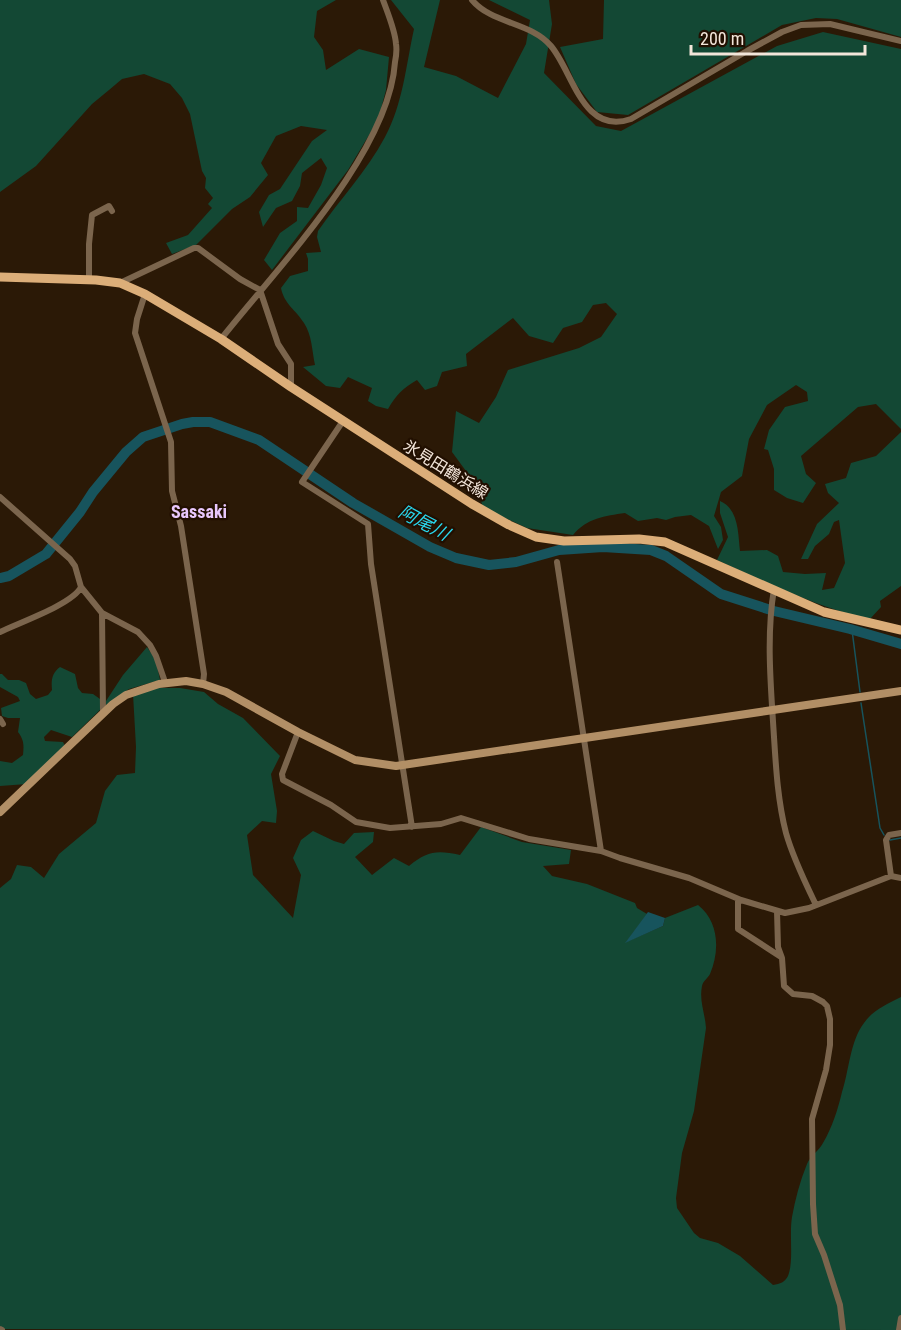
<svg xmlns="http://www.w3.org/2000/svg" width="901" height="1330" font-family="'Roboto Condensed','Noto Sans JP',sans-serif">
<rect width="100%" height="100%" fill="#2b1906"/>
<path fill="#134834" d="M 0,0 L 336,0 L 317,11 L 314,37 L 323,50 L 326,70 L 359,49 L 389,57 L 386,90 L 378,120 L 348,170 L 272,270 L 264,260 L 280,233 L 297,221 L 297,207 L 308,208 L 321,185 L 327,168 L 321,158 L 302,173 L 300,186 L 292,201 L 276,208 L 263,227 L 259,212 L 269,195 L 280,189 L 312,141 L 327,130 L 301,126 L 276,136 L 261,163 L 268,175 L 250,197 L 232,209 L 196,245 L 172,254 L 166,243 L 188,235 L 212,208 L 208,204 L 213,198 L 205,188 L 206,178 L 202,171 L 190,114 L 182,98 L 170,84 L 144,74 L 122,79 L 109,90 L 92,104 L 36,166 L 0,192 Z
M 391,0 L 440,0 L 424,67 L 456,76 L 498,98 L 526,44 L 530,20 L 489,0 L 549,0 L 552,24 L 544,73 L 596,126 L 621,131 L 777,46 L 823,32 L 901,49 L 901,429 L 876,404 L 858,407 L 801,456 L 806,474 L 816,483 L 803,503 L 787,498 L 774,490 L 774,469 L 768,450 L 764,449 L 769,430 L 785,407 L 808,401 L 807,392 L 796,385 L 767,405 L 749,439 L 742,476 L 721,492 L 714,516 L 721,527 L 723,540 L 718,549 L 709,526 L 691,515 L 675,517 L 666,520 L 657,518 L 638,521 L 625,513 C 605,516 587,518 573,535 L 527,528 L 483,508 L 477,486 L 452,452 L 456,411 L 479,423 L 496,397 L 508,370 L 579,348 L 601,337 L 617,314 L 606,303 L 593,305 L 582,322 L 563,328 L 553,343 L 529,336 L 513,318 L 466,354 L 467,366 L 442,372 L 437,386 L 425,390 L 417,380 C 403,388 396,395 388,409 L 376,406 L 368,401 L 372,388 L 348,377 L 340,388 L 326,386 L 303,367 L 315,365 C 312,351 312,335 304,323 C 296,310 284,304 281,288 L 290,276 L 308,271 L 308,259 L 306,253 L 321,252 L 317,237 L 318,231 C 340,199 367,171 385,137 C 403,104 406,65 414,29 Z
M 604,0 L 901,0 L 901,37 L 837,19 L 816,18 L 782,25 L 628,115 L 597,112 L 576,84 L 560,47 L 603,39 Z
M 901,432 L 901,586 L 880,601 L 881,607 L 869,620 C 816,606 767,583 717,560 L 728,537 L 720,513 L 720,501 C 739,509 738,534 740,551 L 767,550 L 778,556 L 783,572 L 805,574 L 826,573 L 822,590 L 834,588 L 845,563 L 839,520 L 834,522 L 829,534 L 815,546 L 808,559 L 801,559 L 817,524 L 839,503 L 828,493 L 825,484 L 846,478 L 851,463 L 876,456 Z
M 147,647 L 156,660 L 160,680 L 129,689 L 106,705 L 106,701 L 123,675 Z
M 60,667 L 75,674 L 78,688 L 82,693 L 93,694 L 100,699 L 101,709 L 72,737 L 51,730 L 44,737 L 45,741 L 63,742 L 65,746 L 27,784 L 0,786 L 0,761 L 12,763 L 23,755 C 24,745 24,740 18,732 L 20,718 L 8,718 L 2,716 L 1,708 L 20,701 L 18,697 L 0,687 L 0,674 L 2,674 L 8,680 L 19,680 L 26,683 L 30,694 L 36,699 L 48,695 L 52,690 C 51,680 52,673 60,667 Z
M 152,688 L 180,688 L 204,692 L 218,704 L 243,718 L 280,756 L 271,774 L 277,811 L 276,823 L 262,821 L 247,835 L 253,875 L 293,918 L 301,875 L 293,858 L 301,840 L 313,831 L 334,841 L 344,844 L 354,833 L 374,832 L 373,842 L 355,857 L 372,875 L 394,858 L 409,866 C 427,851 437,850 460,855 L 481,827 L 522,842 L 571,850 L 569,864 L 543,866 L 552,876 L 587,884 L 635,903 L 637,908 L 647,914 L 626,942 L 663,926 L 665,918 L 698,905 C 719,921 720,951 710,974 C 708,978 703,981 702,986 C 699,1001 705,1013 706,1028 L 694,1111 L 682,1153 L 676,1198 L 677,1208 L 694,1233 L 700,1238 L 718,1243 L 740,1256 L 773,1285 C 780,1284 785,1282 788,1276 C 794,1261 789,1235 792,1217 C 795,1200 800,1181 807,1164 C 810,1156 819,1151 823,1143 C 832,1128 838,1109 842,1092 C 849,1071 850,1041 864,1023 C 873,1010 887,1004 901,997 L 901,1330 L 0,1329 L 0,888 L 11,879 L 17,865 L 31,867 L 44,878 L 59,854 L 96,823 L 105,791 L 117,775 L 135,773 L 136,747 L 133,694 Z"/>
<path fill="#17545d" d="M 648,912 L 665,918 L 663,926 L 625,943 Z"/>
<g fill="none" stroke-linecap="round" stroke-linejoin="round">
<path stroke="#17545d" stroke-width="1.5" d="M 852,630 L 860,692
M 861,703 L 880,828 L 884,835
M 890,840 L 901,838"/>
<path stroke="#17545d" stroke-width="10" d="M 0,578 L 9,576 L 46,554 L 80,512 L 93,492 L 126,452 L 143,437 L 182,424 L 193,422 L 210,422 L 259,440 L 353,503 L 430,547 L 456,558 L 489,565 L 516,562 L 559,550 L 603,547 L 651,550 L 666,556 L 721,594 L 774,611 L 850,629 L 901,644"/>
<path stroke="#7b654d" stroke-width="6" d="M 472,0 C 492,24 531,22 551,46 C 573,72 583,136 631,119 L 747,51 L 782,32 L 801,25 L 830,24 L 901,41
M 89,279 L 89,244 L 92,215 L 109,206 L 112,211
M 120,283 L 194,248 L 198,248 L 240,279 L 260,290 L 278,344 L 291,364 L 291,387
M 145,294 L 137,319 L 135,333 L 171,442 L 172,491 L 181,526 L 204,674 L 203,684
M 221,339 C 277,268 389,153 395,62 C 396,57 397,50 396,44 C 395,30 388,14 383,0
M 343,421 L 302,482 L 368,524 L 371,564 L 412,827
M 0,497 L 70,559 L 75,566 L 81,587 L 102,613 L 138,632 L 150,645 L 156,656 L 165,682
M 557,562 L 601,851
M 774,589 C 766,637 771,688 774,737 C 776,769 778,802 786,833 C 793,858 805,882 816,905
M 102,613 L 103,712
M 0,632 C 18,623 73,604 81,587
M 0,719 L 3,724
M 298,732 L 282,774 L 283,780 L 331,805 L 356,822 L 390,828 L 441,824 L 461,818 L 529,839 L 601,851 L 620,858 L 689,878 L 741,900 L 785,913 L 809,908 L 891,876 L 901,878
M 891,876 L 886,840 L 889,835 L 901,833
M 738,899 L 738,929 L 781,957
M 777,911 L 778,947 L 782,958 L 784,986 L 793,994 L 812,996 L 823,1002 L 827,1006 L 830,1019 L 830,1045 L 826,1070 L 812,1119 L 813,1204 L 815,1234 L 824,1255 L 840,1305 L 843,1330
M 0,1329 L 2,1330
M 899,1330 L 901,1318"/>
<path stroke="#b28f66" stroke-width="8" d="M 0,812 L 113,704 L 126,695 L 159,684 L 186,681 L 203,684 L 226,692 L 298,732 L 355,760 L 396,766 L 901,691"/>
<path stroke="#dcae79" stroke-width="9" d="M 0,277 L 96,280 L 120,283 L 145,294 L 221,339 L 291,387 L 472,504 L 509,525 L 536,537 L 564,541 L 639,539 L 665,542 L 824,612 L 901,630"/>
</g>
<g text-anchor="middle" stroke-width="4.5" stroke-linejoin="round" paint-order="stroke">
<g font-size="16" fill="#f3e6da" stroke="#210f00">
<text transform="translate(446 469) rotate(32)" y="6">氷見田鶴浜線</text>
</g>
<g font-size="18" font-weight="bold" fill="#e8c7fc" stroke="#210f00">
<text x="199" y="518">Sassaki</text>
</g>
<g font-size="18" font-style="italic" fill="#2ad8ee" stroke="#210f00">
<text transform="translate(424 523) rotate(28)" y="6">阿尾川</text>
</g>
</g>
<path d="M691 45v9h174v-9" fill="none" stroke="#f3e6da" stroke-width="3"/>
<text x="700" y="45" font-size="18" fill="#f3e6da" stroke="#210f00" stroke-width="4.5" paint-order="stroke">200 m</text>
</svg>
